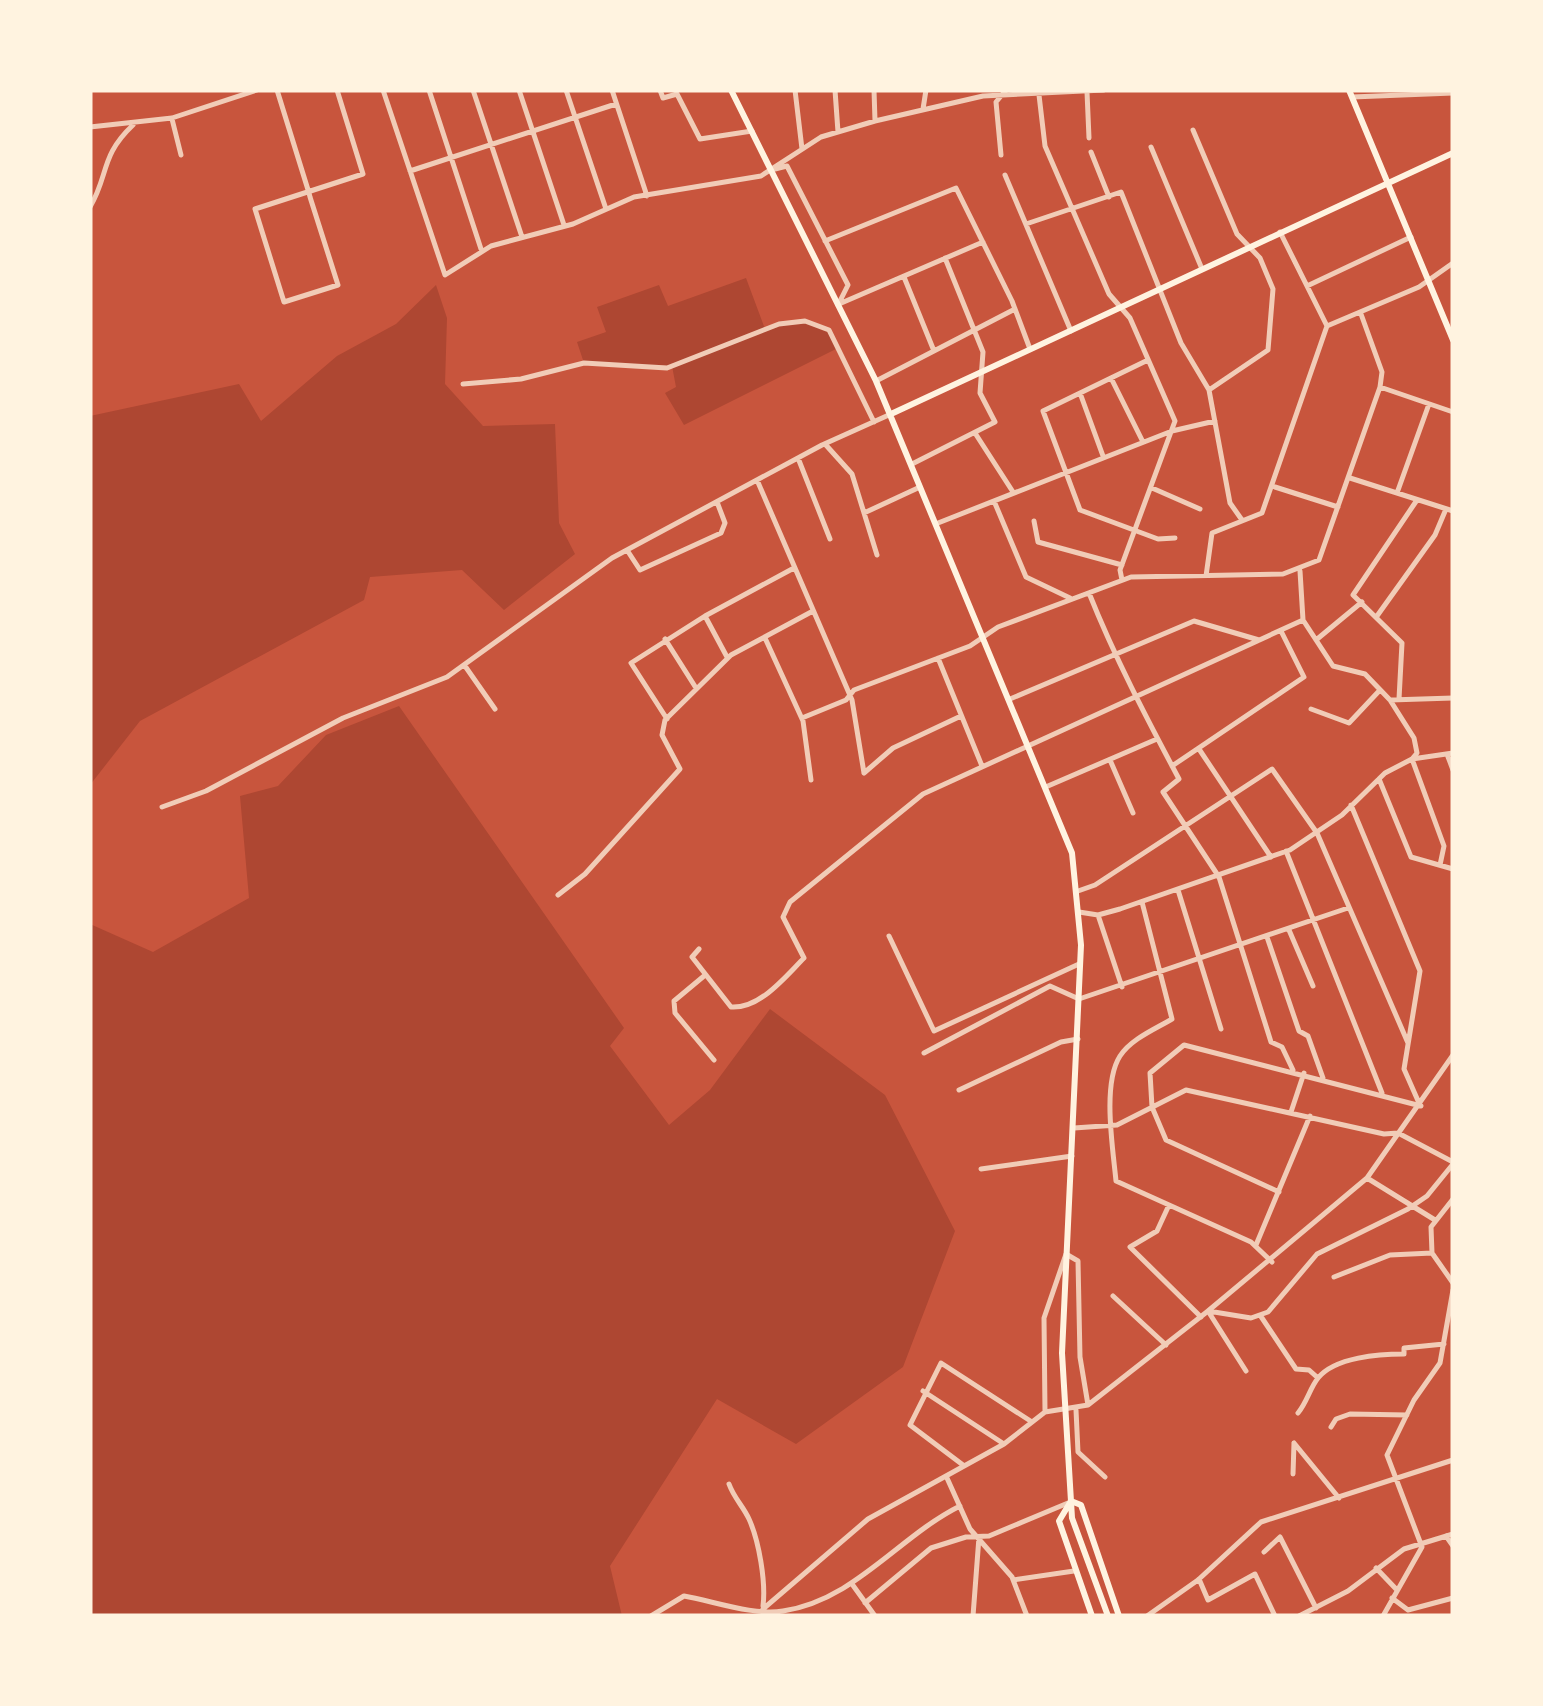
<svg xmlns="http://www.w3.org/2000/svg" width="1543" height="1706" font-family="'Crimson Pro',serif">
<rect width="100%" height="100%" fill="#c8553d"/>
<path fill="#ae4732" d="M 746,278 L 765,329 L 805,321 L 829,330 L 838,348 L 684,425 L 665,393 L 676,387 L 672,366 L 584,363 L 577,342 L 606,332 L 597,307 L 659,285 L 668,306 Z
M 436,285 L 447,318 L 445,384 L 483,426 L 555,424 L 559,523 L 575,554 L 504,610 L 462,570 L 370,577 L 364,600 L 140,721 L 90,785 L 90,416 L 239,384 L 261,421 L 337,356 L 396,324 Z
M 399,706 L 624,1028 L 610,1046 L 669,1125 L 710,1090 L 770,1009 L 885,1095 L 955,1231 L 903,1367 L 796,1444 L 717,1399 L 610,1566 L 622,1616 L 90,1616 L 90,924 L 153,952 L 249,898 L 240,796 L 278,786 L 326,735 Z"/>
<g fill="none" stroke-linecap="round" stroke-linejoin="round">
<path stroke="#f1ccb7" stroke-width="5" d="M 277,90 L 309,193 L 310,197 L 338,285 L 284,302 L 255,209 L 363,174 L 337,90
M 383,90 L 445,275 L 491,246 L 573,224 L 634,197 L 761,176 L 821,137 L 875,121 L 983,96 L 1104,90
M 429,90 L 481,249
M 473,90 L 522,237
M 519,90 L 564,225
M 566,90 L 606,209
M 612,90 L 647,196
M 660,90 L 663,98 L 677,94 L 700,139 L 752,131
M 795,90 L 802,149
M 835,90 L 838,132
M 874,90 L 875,121
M 1087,92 L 1089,138
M 1039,95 L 1045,146 L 1109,294 L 1130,318 L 1175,421 L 1120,570 L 1122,580
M 1352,97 L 1453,93
M 923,109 L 926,90
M 172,119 L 181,155
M 90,127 L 172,118 L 257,90
M 1193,130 L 1237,234 L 1260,258 L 1273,289 L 1268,350 L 1209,390
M 1151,147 L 1202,269
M 1091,152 L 1109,197
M 1001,155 L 996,102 L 1006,90
M 775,169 L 787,166 L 848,285 L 838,305
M 410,171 L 616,104
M 1005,175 L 1071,331
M 90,207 C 109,175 100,156 133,125
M 1026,224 L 1121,192 L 1181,343 L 1209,390 L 1230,503 L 1242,520
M 1280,232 L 1327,326
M 825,241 L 956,188 L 1012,301 L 1030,349
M 904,277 L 934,351
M 1307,286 L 1411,237
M 839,304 L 983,242
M 1327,326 L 1419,287 L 1453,263
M 1148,360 L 1043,411 L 1080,510 L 1158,539 L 1175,538
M 1111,378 L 1143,442
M 876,381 L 1015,309
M 463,384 L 521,379 L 584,363 L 667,368 L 779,324 L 805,321 L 829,330 L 874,422
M 1380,387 L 1453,412
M 1080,393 L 1103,456
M 975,433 L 1013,492
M 825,444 L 852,474 L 877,555
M 798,458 L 830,539
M 912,464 L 995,422 L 980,393 L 983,352 L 945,258
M 1350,478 L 1453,511
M 757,480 L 852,700 L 864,773
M 1275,487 L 1338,507
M 1152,488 L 1200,509
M 1397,493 L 1429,404
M 994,501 L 1026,577 L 1070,598
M 864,513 L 920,487
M 1034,521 L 1038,542 L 1122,565
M 938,523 L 1172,431 L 1215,421
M 627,550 L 640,570 L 721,533 L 725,523 L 717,502
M 1300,571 L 1303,620 L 1333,666 L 1365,674 L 1390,700 L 1453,698
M 1206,576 L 1212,533 L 1262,513 L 1327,326
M 1089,593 C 1115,658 1146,717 1179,779 L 1163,792 L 1219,877 L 1271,1042 L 1282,1047 L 1293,1070
M 705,616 L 727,657
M 1377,616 L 1435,535 L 1446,509
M 765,638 L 803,721 L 811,780
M 665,639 L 696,688
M 1316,640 L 1362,602
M 938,658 L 982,766
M 465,666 L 495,709
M 1010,699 L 1194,621 L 1259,640
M 1399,699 L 1402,643 L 1353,595 L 1417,500
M 1390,700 L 1414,738 L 1417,753 L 1412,759 L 1444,846 L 1440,865
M 1311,709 L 1349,723 L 1380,690
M 802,718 L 846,700 L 854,690 L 970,646 L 998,627 L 1131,577 L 1283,574 L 1319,560 L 1380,387 L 1382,372 L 1361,314
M 667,719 L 631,663 L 705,616 L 794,568
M 1199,749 L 1271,857
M 1447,754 L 1453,770
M 1110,760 L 1133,813
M 1172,766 L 1304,677 L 1281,631
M 864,773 L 893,748 L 961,716
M 1379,779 L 1411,857 L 1453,869
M 1048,786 L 1157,739
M 1351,805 L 1420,971 L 1404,1069 L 1419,1103
M 162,807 L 206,791 L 343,718 L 447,677 L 612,558 L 822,445 L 891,414
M 1286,851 L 1382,1093
M 1178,890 L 1221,1029
M 1078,891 L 1095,885 L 1272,769 L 1317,833 L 1408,1043
M 558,895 L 585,874 L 680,769 L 662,735 L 665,720 L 731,655 L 813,611
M 1142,902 L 1172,1019 C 1155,1029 1131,1039 1120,1056 C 1102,1084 1113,1149 1116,1181 L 1251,1242 L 1272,1262
M 1079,912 L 1098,915 L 1120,909 L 1290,850 L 1342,815 L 1385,773 L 1412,759 L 1453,753
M 1098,915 L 1122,987
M 1289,930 L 1313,986
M 889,936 L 934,1031 L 1079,964
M 1267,937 L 1299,1031 L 1308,1036 L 1323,1078
M 699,949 L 692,957 L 731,1007 C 760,1009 785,977 804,958 L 783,917 L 790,902 L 923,794 L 1303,620
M 704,976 L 674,1001 L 675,1013 L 714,1060
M 924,1053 L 1050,986 L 1079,999 L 1348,908
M 959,1090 L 1061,1042 L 1078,1039
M 1291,1112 L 1304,1073
M 1074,1128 L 1117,1125 L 1186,1090 L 1384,1134 L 1398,1133 L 1453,1162
M 981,1169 L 1072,1156
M 1367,1178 L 1435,1220
M 1279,1192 L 1166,1140 L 1152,1107 L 1150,1073 L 1184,1045 L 1421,1106
M 1453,1199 L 1431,1227 L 1432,1253 L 1453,1283
M 1169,1205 L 1157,1231 L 1130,1247 L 1201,1317
M 1256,1245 L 1310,1116
M 1334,1277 L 1390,1255 L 1432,1253
M 1113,1296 L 1166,1345
M 1260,1315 L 1296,1369 L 1309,1370 L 1318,1378
M 1246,1371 L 1208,1311 L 1367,1178 L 1453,1055
M 923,1391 L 1004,1444
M 1076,1410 L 1078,1452 L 1105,1477
M 1045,1412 L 1088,1405 L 1208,1311 L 1251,1318 L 1268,1312 L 1317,1254 L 1408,1209 L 1427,1196 L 1453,1164
M 1045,1412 L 1044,1318 L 1066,1254 L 1078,1261 L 1080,1357 L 1088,1405
M 1298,1413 C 1307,1402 1310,1388 1318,1378 C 1335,1357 1380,1354 1404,1354 L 1404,1348 L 1444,1344
M 1331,1427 L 1336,1419 L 1350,1414 L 1407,1415
M 1294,1443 L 1339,1498
M 963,1465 L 910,1425 L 941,1363 L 1032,1422
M 1293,1474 L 1294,1443
M 947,1478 L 970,1529 L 1012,1577 L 1027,1616
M 729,1484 C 734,1498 743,1506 749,1519 C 759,1541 766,1582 763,1606
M 1446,1536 L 1453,1546
M 1264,1552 L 1280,1537 L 1316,1608
M 1376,1568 L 1397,1590
M 1199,1579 L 1208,1600 L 1255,1574 L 1275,1616
M 1013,1580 L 1074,1571
M 852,1584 L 875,1616
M 1392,1598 L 1408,1610 L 1453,1598
M 865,1603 L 931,1548 L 966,1537 L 989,1536 L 1068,1503
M 763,1609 L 868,1519 L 1004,1444 L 1045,1412
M 651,1616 L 684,1596 C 713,1601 754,1616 783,1611 C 855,1600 898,1537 960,1506
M 973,1616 L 979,1537
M 1147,1616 L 1198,1580 L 1261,1522 L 1453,1460
M 1299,1616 L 1348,1591 L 1404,1549 L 1453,1534
M 1383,1616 L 1422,1547 L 1387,1455 L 1414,1400 L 1440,1363 L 1453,1290"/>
<path stroke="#fff3e0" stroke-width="6" d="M 731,90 L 876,381 L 1072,853 L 1081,945 L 1062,1353 L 1072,1518 L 1108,1616
M 1349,90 L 1453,340
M 891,414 L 1453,153
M 1092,1616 L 1059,1521 L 1071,1501 L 1081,1505 L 1119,1616"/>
</g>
<rect width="1543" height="1706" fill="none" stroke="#fff3e0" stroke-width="185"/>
</svg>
